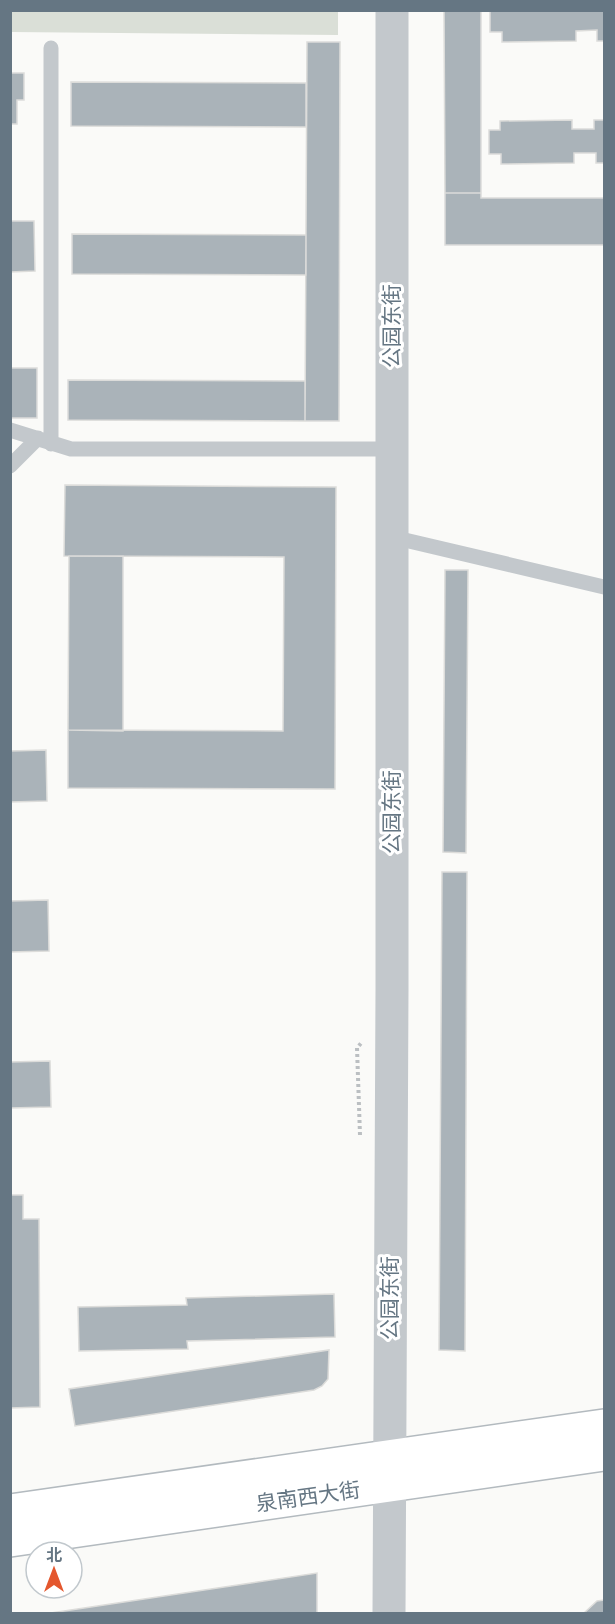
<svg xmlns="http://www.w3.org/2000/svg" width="615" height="1624" font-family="Arial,'Noto Sans SC',sans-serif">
<rect width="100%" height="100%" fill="#fafaf8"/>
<path fill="#dadfd7" d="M 11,10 L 338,11 L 338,35 L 11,32 Z"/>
<path fill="#aab3b9" stroke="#dcdcda" stroke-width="1.5" d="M 444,10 L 481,10 L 481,193 L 445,193 Z
M 490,10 L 604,10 L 604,41 L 597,41 L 597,30 L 576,31 L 576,41 L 502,42 L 502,32 L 490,32 Z
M 307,42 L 340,42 L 339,421 L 305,421 Z
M 10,73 L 24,73 L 24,100 L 17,100 L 17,124 L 10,124 Z
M 71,82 L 306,83 L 306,127 L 71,126 Z
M 572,120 L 572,129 L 594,129 L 594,120 L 604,120 L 604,163 L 596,163 L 596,153 L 574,153 L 574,163 L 501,164 L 501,154 L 489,154 L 489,130 L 500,130 L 500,121 Z
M 445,193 L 481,193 L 481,198 L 604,198 L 604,245 L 445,245 Z
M 10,221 L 34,221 L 35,271 L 10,272 Z
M 72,234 L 306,235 L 306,275 L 72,274 Z
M 10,368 L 37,368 L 37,418 L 10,418 Z
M 68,380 L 305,381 L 305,421 L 68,420 Z
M 65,485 L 336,487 L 335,789 L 68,788 L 68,730 L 283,731 L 284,557 L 64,556 Z
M 69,556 L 123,556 L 123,731 L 68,730 Z
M 445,570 L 468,570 L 466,853 L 443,852 Z
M 46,750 L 47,801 L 10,802 L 10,751 Z
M 442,872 L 467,872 L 465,1351 L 439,1350 Z
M 48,900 L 49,951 L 10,952 L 10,901 Z
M 50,1061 L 51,1107 L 10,1108 L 10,1062 Z
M 10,1195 L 23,1195 L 23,1219 L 39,1219 L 40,1407 L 10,1408 Z
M 334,1294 L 335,1337 L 187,1341 L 188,1349 L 79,1351 L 78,1307 L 187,1305 L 186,1298 Z
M 329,1350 L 328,1379 L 322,1386 L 314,1390 L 75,1426 L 69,1389 Z
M 317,1573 L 317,1614 L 44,1614 Z
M 604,1600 L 604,1614 L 583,1614 L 597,1601 Z"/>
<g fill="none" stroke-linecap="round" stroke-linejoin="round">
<g stroke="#b3babf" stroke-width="36">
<path id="secondary" d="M 10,1511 L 604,1426
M 10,1540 L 604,1454"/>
</g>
<path stroke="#bbbfc2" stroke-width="4" stroke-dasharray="3 3" stroke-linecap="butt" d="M 360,1135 L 357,1048 L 362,1042"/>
<path stroke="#c3c8cc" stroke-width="15" d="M 10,430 L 71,449 L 392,449
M 51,444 L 51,48
M 10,466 L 38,438
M 392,537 L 604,587"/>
<path stroke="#c3c8cc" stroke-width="33" d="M 389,1614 L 392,989 L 392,10"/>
<use href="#secondary" stroke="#fff" stroke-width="33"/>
</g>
<g text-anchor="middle" stroke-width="6" stroke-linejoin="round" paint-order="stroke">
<g font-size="21" fill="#657683" stroke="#fff">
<text transform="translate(392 326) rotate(-90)" y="7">公园东街</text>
<text transform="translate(392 812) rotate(-90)" y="7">公园东街</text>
<text transform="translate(390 1298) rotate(-90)" y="7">公园东街</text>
<text transform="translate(308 1497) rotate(-8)" y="7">泉南西大街</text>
</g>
</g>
<rect width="615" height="1624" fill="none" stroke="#657683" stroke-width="24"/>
<g transform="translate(54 1570)"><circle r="28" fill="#ffffff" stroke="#c1c8cd" stroke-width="1.5"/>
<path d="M0-4.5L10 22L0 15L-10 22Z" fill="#e4572e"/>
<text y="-9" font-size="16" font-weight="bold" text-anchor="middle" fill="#657683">北</text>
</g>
</svg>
